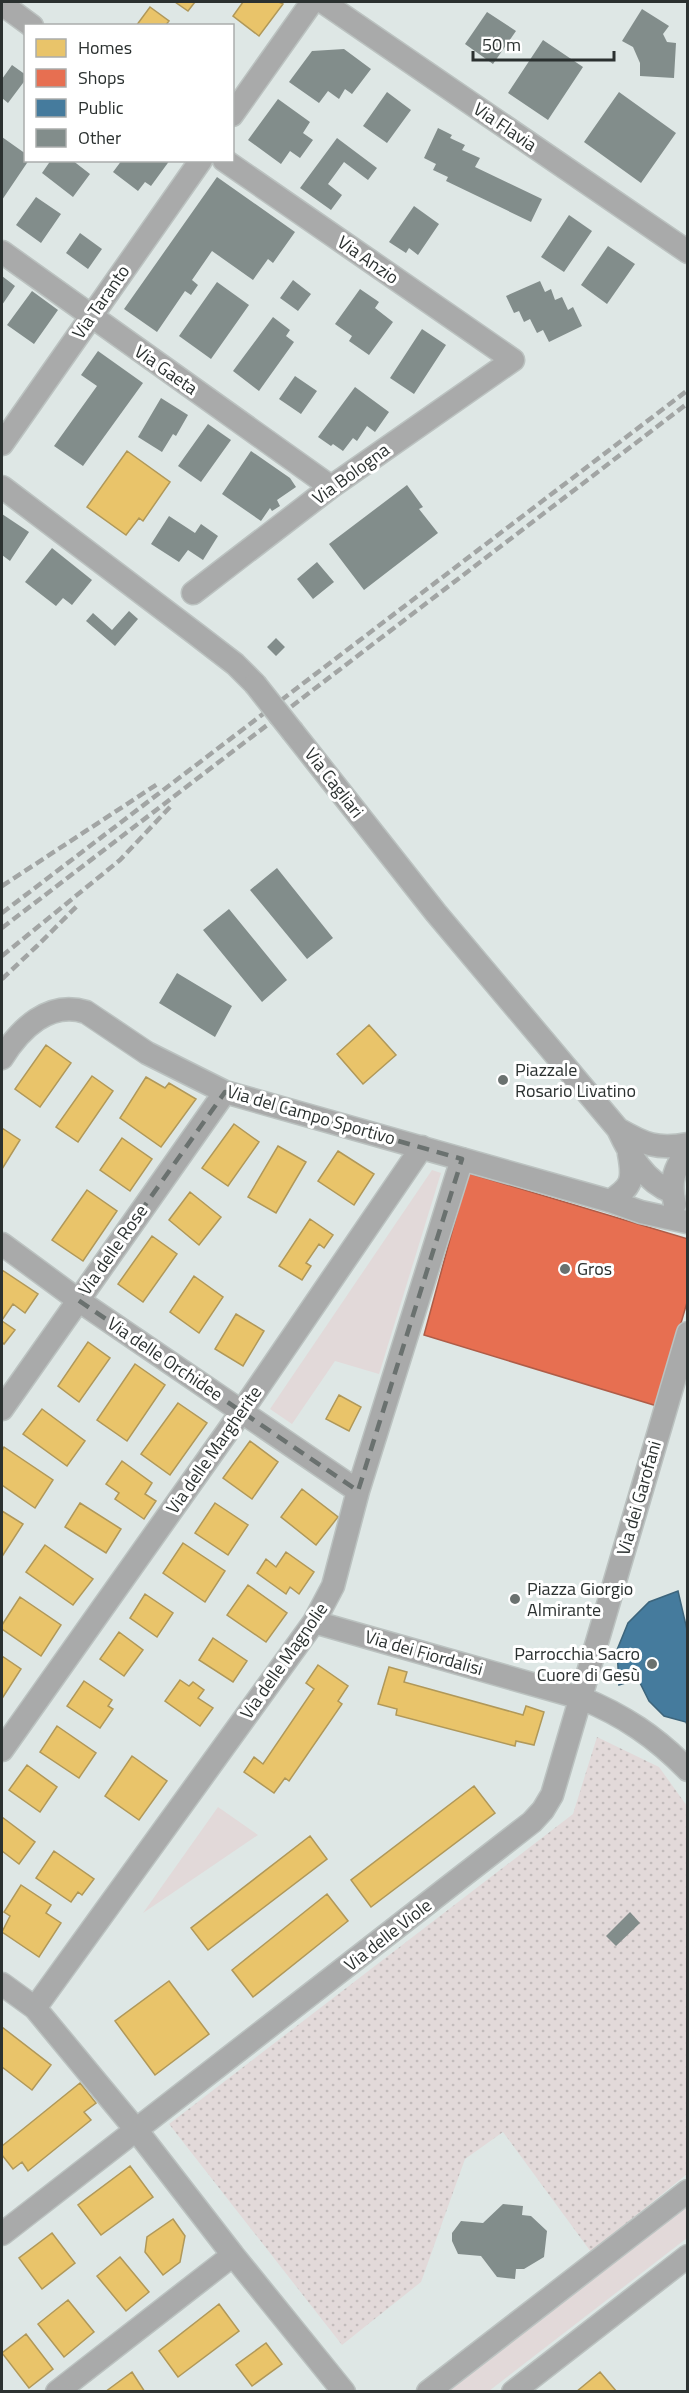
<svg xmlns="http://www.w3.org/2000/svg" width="689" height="2393" font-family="'Titillium Web',sans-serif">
<defs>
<pattern id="park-dots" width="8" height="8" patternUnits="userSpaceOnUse" patternTransform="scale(1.5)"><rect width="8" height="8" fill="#e2d9d9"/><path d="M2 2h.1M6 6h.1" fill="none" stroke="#c2bbbb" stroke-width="1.8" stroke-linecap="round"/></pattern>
</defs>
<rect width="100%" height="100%" fill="#dee7e5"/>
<path fill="#e2d9d9" d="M 432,1170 L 441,1173 L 379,1374 L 335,1361 L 292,1424 L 270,1409 Z
M 218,1807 L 258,1835 L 143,1913 Z
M 687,2203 L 687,2238 L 489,2391 L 445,2392 Z"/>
<path fill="url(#park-dots)" d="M 597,1737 L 659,1767 L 687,1806 L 687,2174 L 591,2252 L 503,2132 L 465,2159 L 421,2282 L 342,2345 L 169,2124 L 573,1814 Z"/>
<path fill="#e9c46a" stroke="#b09859" stroke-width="1.5" d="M 175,2 L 195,2 L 188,11 Z
M 243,2 L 279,2 L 283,4 L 259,36 L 233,16 Z
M 150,7 L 169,21 L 165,26 L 136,26 Z
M 127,451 L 170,482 L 143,521 L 139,518 L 126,535 L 87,507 Z
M 369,1025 L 396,1055 L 363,1084 L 337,1054 Z
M 46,1045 L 71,1063 L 40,1107 L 15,1089 Z
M 92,1076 L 113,1091 L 78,1142 L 56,1127 Z
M 146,1077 L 165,1088 L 169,1083 L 196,1099 L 161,1147 L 120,1118 Z
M 234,1124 L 259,1142 L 228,1186 L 202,1168 Z
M 2,1128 L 20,1140 L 2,1169 Z
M 122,1138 L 152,1159 L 130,1191 L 100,1170 Z
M 278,1146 L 306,1162 L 276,1213 L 248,1197 Z
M 338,1151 L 374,1174 L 354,1205 L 318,1181 Z
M 87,1190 L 117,1211 L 83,1261 L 52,1240 Z
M 190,1192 L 221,1217 L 199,1245 L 169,1220 Z
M 310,1219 L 333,1235 L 324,1248 L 319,1244 L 306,1263 L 311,1266 L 302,1280 L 279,1266 Z
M 152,1236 L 177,1254 L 143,1302 L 118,1284 Z
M 2,1270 L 38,1294 L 25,1313 L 13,1304 L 2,1320 Z
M 194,1276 L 223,1297 L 199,1333 L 170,1312 Z
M 236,1314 L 264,1331 L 243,1366 L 215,1349 Z
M 2,1321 L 15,1330 L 4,1344 L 2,1342 Z
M 88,1342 L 110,1358 L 79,1402 L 58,1386 Z
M 135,1364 L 165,1385 L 127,1441 L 97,1420 Z
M 339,1395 L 361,1407 L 349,1431 L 326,1419 Z
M 178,1403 L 207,1423 L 170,1475 L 141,1454 Z
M 42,1409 L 85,1441 L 67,1466 L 23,1434 Z
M 250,1441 L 278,1462 L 252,1499 L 223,1478 Z
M 4,1447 L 53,1480 L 35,1508 L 2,1485 L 2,1451 Z
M 122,1461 L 152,1483 L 145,1494 L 156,1501 L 144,1519 L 115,1499 L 119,1493 L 106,1484 Z
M 302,1489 L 338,1517 L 316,1545 L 281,1517 Z
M 80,1503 L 121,1529 L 106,1553 L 65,1527 Z
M 215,1503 L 248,1525 L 228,1555 L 195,1533 Z
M 2,1511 L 23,1524 L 3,1555 L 2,1554 Z
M 183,1543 L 225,1571 L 205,1602 L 163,1573 Z
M 45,1545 L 93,1579 L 73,1605 L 26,1572 Z
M 286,1552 L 314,1572 L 299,1594 L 290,1587 L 286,1594 L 257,1573 L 266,1559 L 276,1567 Z
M 248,1585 L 287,1613 L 266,1642 L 227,1615 Z
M 145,1594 L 173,1613 L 157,1637 L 130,1618 Z
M 20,1597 L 61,1625 L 41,1656 L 2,1629 L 2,1625 Z
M 119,1632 L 143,1650 L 124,1676 L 100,1659 Z
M 213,1638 L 247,1661 L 233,1682 L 199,1660 Z
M 2,1656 L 21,1669 L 3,1697 L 2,1696 Z
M 318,1665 L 348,1686 L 338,1701 L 342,1704 L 289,1781 L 285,1778 L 274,1793 L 244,1772 L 254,1757 L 263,1764 L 314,1689 L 306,1683 Z
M 389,1667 L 407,1672 L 404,1682 L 523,1715 L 526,1706 L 544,1712 L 534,1745 L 516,1741 L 515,1746 L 396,1715 L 397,1709 L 378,1704 Z
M 180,1680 L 189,1686 L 193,1682 L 204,1690 L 198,1698 L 213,1708 L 200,1726 L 165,1701 Z
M 84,1681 L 112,1700 L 108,1706 L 113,1709 L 100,1728 L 67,1706 Z
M 57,1726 L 96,1753 L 79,1778 L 40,1752 Z
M 132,1756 L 167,1781 L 139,1820 L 105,1796 Z
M 27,1765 L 57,1787 L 40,1812 L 9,1790 Z
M 474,1786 L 495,1813 L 371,1907 L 351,1880 Z
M 2,1817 L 35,1842 L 19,1864 L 2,1851 Z
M 310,1836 L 327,1859 L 208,1950 L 191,1928 Z
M 54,1851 L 94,1879 L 82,1895 L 78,1892 L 71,1902 L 36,1878 Z
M 21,1885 L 51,1905 L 46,1913 L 61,1923 L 39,1957 L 2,1932 L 10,1916 L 4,1912 Z
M 327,1894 L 348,1921 L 253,1997 L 232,1970 Z
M 169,1981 L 209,2034 L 155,2075 L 115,2021 Z
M 2,2027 L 51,2065 L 32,2090 L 2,2067 Z
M 80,2083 L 96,2103 L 84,2112 L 91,2120 L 28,2171 L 22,2162 L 13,2169 L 2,2155 L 2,2146 Z
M 130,2166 L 153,2197 L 101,2235 L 78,2205 Z
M 173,2219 L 185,2236 L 180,2262 L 163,2275 L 145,2252 L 147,2237 Z
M 52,2233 L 75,2263 L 42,2289 L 19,2258 Z
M 120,2257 L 149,2292 L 126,2311 L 97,2276 Z
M 68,2300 L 94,2332 L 64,2357 L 38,2324 Z
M 219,2304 L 239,2331 L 178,2377 L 159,2351 Z
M 26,2334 L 53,2369 L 29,2388 L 2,2353 Z
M 266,2343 L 282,2364 L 252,2386 L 236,2365 Z
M 132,2372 L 145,2392 L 105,2392 Z
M 600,2372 L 617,2392 L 576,2392 Z"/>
<path fill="#e76f51" stroke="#af5c47" stroke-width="1.5" d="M 468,1173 L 688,1239 L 688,1299 L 657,1406 L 424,1335 Z"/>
<path fill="#457b9d" stroke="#3d657c" stroke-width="1.5" d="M 678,1591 L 688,1634 L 688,1728 L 686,1722 L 664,1716 L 649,1701 L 638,1679 L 619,1685 L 617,1650 L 628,1623 L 649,1602 Z"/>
<path fill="#828d8b" d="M 642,9 L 669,26 L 663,34 L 667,42 L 676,43 L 674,78 L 640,76 L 640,63 L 633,47 L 622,41 Z
M 487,12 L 516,31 L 493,64 L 465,44 Z
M 543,40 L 583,67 L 548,120 L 508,93 Z
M 344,49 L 371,69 L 352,94 L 345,89 L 339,99 L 328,91 L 319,103 L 289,82 L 312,51 Z
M 12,65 L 26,75 L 26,79 L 8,103 L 2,98 L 2,79 Z
M 387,92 L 411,110 L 387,143 L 363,126 Z
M 619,92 L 676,133 L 641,183 L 584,142 Z
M 278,99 L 310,122 L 303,133 L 313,140 L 300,158 L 290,151 L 281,164 L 248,140 Z
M 438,128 L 452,135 L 450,138 L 465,145 L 462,150 L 480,158 L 475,167 L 542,199 L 531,222 L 446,181 L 448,177 L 433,170 L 436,164 L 424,158 Z
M 2,137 L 26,154 L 26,160 L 29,160 L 2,200 Z
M 337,138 L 377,168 L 368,180 L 344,162 L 328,184 L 342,195 L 331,210 L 300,188 Z
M 51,160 L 72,160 L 90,174 L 73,197 L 42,173 Z
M 122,160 L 170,160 L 151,186 L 145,182 L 138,191 L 113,172 Z
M 217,177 L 295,232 L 273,263 L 268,259 L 253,280 L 212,251 L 192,280 L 198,285 L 191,295 L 185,291 L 157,332 L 124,309 Z
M 36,197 L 61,214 L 41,243 L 16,225 Z
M 414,206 L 439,224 L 418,255 L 409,248 L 406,253 L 389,242 Z
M 569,215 L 592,231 L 564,272 L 541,257 Z
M 80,233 L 102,249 L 88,269 L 66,253 Z
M 608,246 L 635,264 L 607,304 L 581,285 Z
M 2,276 L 15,286 L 2,305 Z
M 293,280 L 311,294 L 298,311 L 280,298 Z
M 540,281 L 545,292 L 551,289 L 555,300 L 562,297 L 568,310 L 573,307 L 582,326 L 549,342 L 543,330 L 537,333 L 530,319 L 524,322 L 519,311 L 514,313 L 506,296 Z
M 217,282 L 249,305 L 211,359 L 179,336 Z
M 360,289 L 379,302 L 375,308 L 393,322 L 369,355 L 349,341 L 352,336 L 335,324 Z
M 32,291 L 58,310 L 34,344 L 7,325 Z
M 273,317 L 290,330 L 286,336 L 294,342 L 259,391 L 233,371 Z
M 422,329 L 446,345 L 414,394 L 390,378 Z
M 98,351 L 143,383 L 83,466 L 54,446 L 97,386 L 81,375 Z
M 295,376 L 317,391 L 301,414 L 279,399 Z
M 355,387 L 389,412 L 375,432 L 367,426 L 357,441 L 353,438 L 343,451 L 333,444 L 331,446 L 318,437 Z
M 161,398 L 188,415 L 176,436 L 173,434 L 162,452 L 138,437 Z
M 208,424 L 231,440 L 201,482 L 178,466 Z
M 251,451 L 290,478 L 296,487 L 277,500 L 280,506 L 272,511 L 270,508 L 261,521 L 222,494 Z
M 407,485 L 423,507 L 419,509 L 438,533 L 364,590 L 329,544 Z
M 2,514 L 29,532 L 10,561 L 2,555 Z
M 169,516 L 195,533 L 201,524 L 218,536 L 203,560 L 188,550 L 179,562 L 151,544 Z
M 52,548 L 92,580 L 72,605 L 63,598 L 56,606 L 25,582 Z
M 317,562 L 334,582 L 313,599 L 297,579 Z
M 129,611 L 138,619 L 115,646 L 86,621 L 93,613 L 112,630 Z
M 276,638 L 285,647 L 276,656 L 267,647 Z
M 277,868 L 333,938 L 307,959 L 250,890 Z
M 229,909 L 287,980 L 262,1002 L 203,930 Z
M 177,973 L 232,1006 L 215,1037 L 159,1003 Z
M 630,1912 L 640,1923 L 616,1946 L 606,1936 Z
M 503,2204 L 523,2206 L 522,2215 L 531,2216 L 547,2231 L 544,2257 L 524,2269 L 516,2269 L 515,2279 L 497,2277 L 481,2256 L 458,2254 L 452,2241 L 452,2233 L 461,2221 L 483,2223 Z"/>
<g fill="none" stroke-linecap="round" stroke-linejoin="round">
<g stroke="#bbc2c0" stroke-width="25">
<path id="minor" d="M 323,2 L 688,252
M 2,4 L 32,26
M 232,115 L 312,2
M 2,252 L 331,487
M 2,444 L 201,160
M 2,487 L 196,634 L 235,664 L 255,684
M 193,593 L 331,487 L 513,360 L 224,160
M 293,732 L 436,913 L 618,1129 C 630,1155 644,1181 672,1192
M 2,1058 C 20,1029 49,1000 86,1012 L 147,1053 L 225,1092 L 610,1201 L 641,1212 L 687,1222
M 618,1129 C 644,1144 657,1150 688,1144
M 610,1201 C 632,1187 634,1180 629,1154
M 675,1204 C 669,1183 674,1167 688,1151
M 2,1244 L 78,1300 L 358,1491
M 2,1409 L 225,1092
M 314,1622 L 581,1698 C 623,1715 656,1737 688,1770
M 2,1750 L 242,1411 L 422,1147
M 2,1984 L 35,2008 L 137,2131 L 233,2255 L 344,2392
M 35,2008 L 314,1622 L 333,1586 L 358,1491 L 462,1159
M 2,2234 L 532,1822 L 543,1810 L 552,1795 L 688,1333
M 57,2392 L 233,2255
M 428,2392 L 688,2191
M 513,2392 L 688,2256"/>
</g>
<use href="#minor" stroke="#a9aaaa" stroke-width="22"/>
<path stroke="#a2a5a4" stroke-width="4.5" stroke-dasharray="9 4.5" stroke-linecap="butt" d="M 2,886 L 159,783
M 2,913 L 688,390
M 2,928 L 688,403
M 2,956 L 120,860 L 171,806
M 2,979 L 37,946 L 77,906"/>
<g stroke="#bbc2c0" stroke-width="25" stroke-linecap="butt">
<path id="minor-bridge" d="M 255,684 L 293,732"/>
</g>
<use href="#minor-bridge" stroke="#a9aaaa" stroke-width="22"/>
</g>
<path fill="none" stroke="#6a716f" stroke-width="4.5" stroke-dasharray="12 8" stroke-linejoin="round" d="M 225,1092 L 462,1159 L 358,1491 L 78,1300 Z"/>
<g fill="#6a716f" stroke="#fff" stroke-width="2">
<circle cx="503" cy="1080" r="6"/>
<circle cx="565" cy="1269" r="6"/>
<circle cx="515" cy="1599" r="6"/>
<circle cx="652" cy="1664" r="6"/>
</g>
<g text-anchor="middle" stroke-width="6" stroke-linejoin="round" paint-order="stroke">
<g font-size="18" fill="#2b3130" stroke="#fff">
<text transform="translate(505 127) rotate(34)" y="6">Via Flavia</text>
<text transform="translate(368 260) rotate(35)" y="6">Via Anzio</text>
<text transform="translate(101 302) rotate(-55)" y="6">Via Taranto</text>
<text transform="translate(166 370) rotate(35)" y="6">Via Gaeta</text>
<text transform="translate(351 474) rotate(-36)" y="6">Via Bologna</text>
<text transform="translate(334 783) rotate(52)" y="6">Via Cagliari</text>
<text transform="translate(311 1115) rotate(16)" y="6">Via del Campo Sportivo</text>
<text transform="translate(113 1250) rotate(-55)" y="6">Via delle Rose</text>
<text transform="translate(165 1359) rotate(34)" y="6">Via delle Orchidee</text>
<text transform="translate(214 1450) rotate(-55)" y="6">Via delle Margherite</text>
<text transform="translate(639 1498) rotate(-74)" y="6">Via dei Garofani</text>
<text transform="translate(424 1653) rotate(16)" y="6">Via dei Fiordalisi</text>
<text transform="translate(284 1661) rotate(-55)" y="6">Via delle Magnolie</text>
<text transform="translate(388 1935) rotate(-38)" y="6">Via delle Viole</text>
</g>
<g font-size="18" fill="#2b3130" stroke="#fff" text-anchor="start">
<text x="515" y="1076">Piazzale<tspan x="515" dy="21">Rosario Livatino</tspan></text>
<text x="577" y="1275">Gros</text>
<text x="527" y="1595">Piazza Giorgio<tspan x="527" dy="21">Almirante</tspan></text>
<text x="640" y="1660" text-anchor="end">Parrocchia Sacro<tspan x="640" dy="21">Cuore di Gesù</tspan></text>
</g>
</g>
<rect width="689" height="2393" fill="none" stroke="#2b3130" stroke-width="6"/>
<rect x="24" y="24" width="210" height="138" fill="#ffffff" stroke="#aaadac" stroke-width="1.5"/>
<rect x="36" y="39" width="30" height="18" fill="#e9c46a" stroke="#aaadac" stroke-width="1.5"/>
<text x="78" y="54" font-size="18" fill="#2b3130">Homes</text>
<rect x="36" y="69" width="30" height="18" fill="#e76f51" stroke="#aaadac" stroke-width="1.5"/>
<text x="78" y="84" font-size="18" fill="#2b3130">Shops</text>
<rect x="36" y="99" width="30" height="18" fill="#457b9d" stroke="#aaadac" stroke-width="1.5"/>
<text x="78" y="114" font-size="18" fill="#2b3130">Public</text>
<rect x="36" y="129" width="30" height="18" fill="#828d8b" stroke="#aaadac" stroke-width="1.5"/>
<text x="78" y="144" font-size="18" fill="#2b3130">Other</text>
<path d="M473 51v9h141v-9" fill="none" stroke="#2b3130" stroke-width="3"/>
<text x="482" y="51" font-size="18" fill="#2b3130" stroke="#ffffff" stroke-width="4.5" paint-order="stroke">50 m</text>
</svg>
